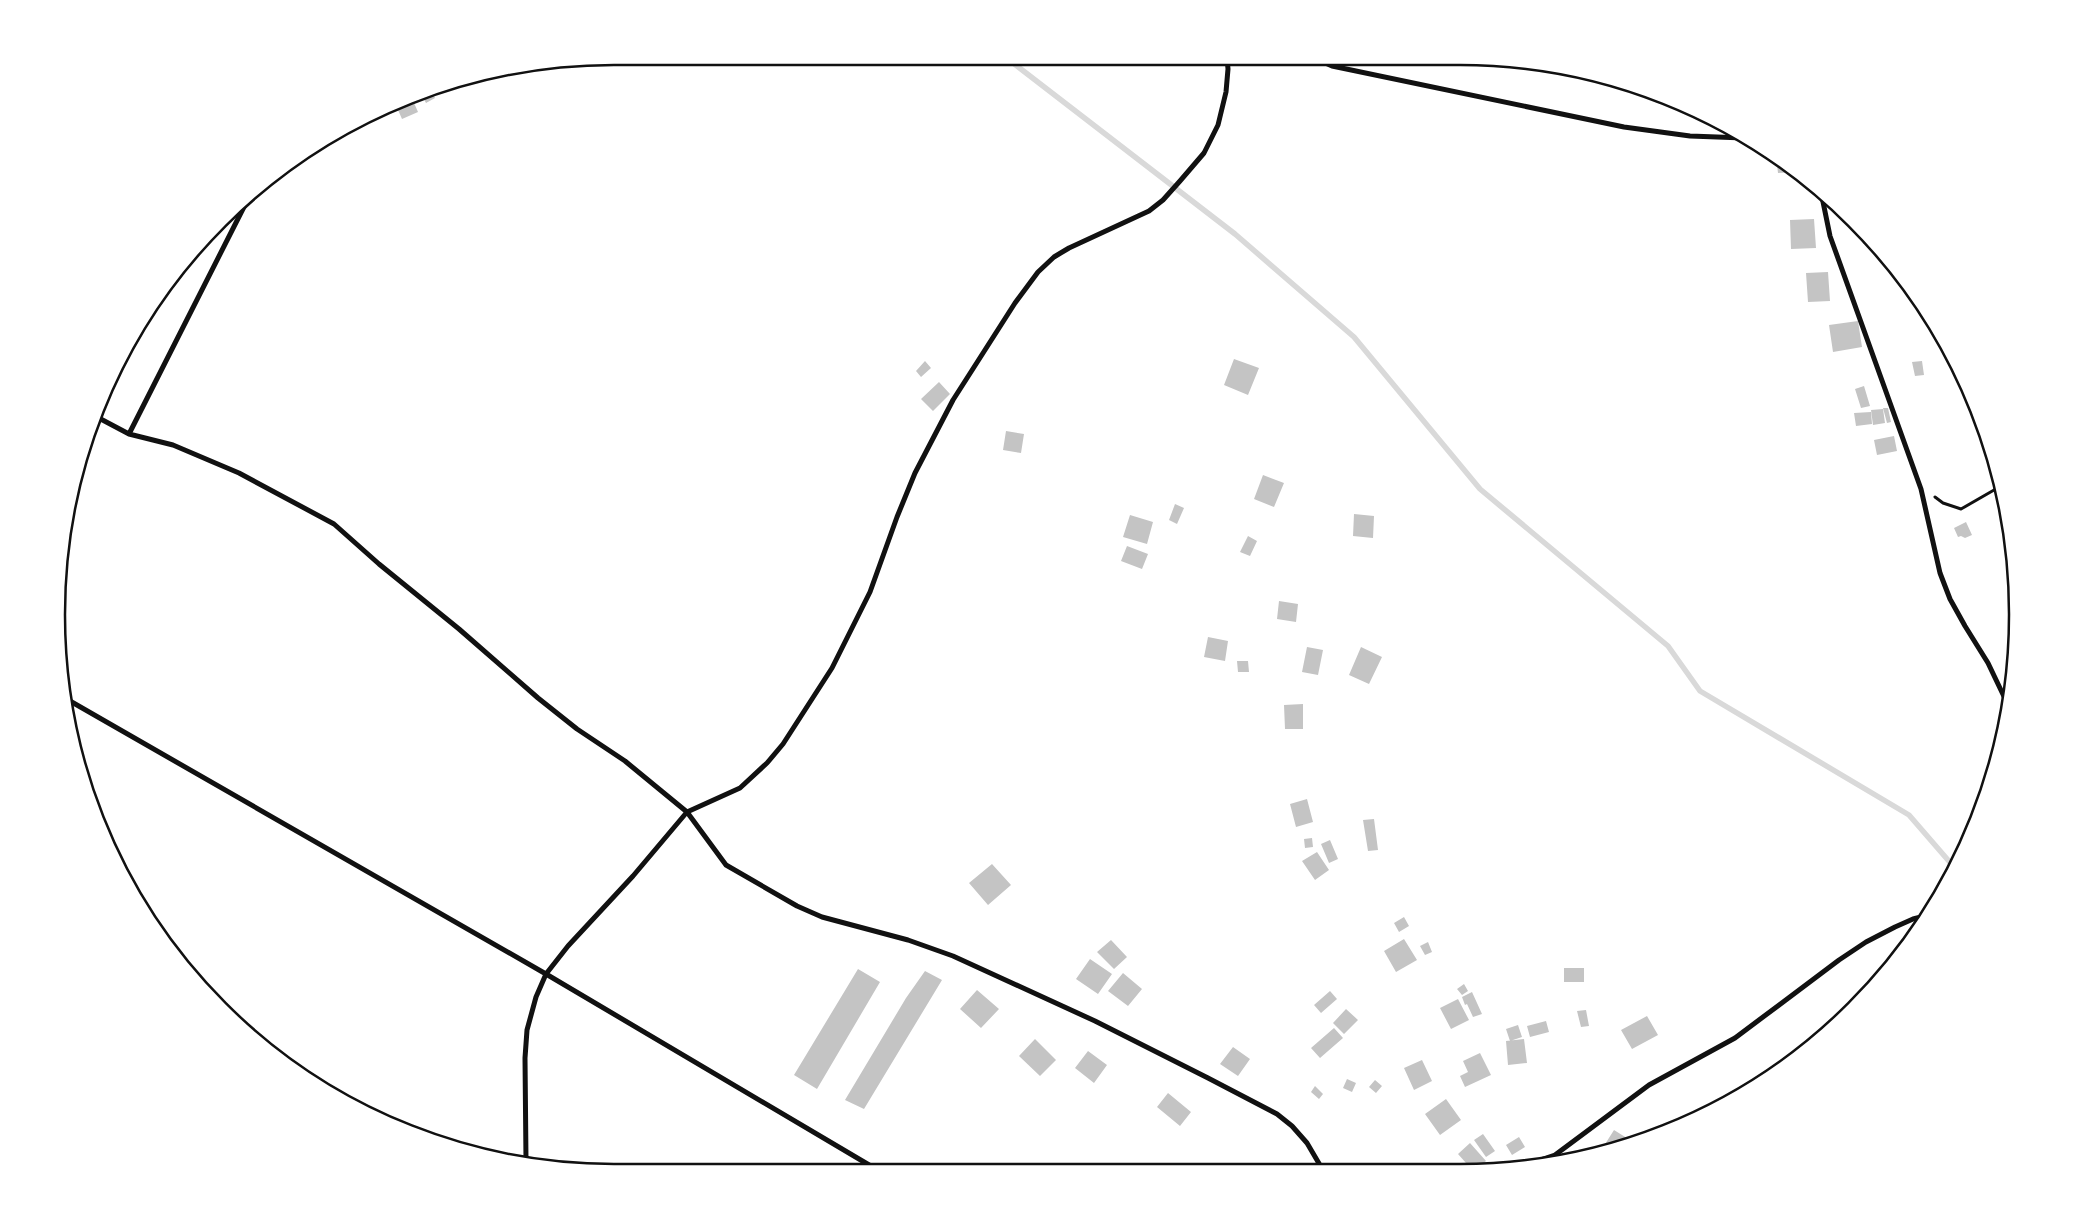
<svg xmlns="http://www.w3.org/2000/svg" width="2074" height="1229" font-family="'Titillium Web',sans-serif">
<rect width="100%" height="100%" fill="#fff"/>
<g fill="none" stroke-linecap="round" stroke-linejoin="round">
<path stroke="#d9d9d9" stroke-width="5.5" d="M 1008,59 L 1235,234 L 1354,337 L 1480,489 L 1668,646 L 1700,691 L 1909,815 L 1954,867"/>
</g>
<path fill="#c4c4c4" d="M 430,88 L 435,98 L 426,103 L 420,92 Z
M 411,96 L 418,112 L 402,119 L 395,103 Z
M 1776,156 L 1796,172 L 1778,173 Z
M 1814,219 L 1816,248 L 1791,249 L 1790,220 Z
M 1861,228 L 1871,240 L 1873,243 L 1863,244 Z
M 1828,272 L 1830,301 L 1808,302 L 1806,273 Z
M 1858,321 L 1862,347 L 1833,352 L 1829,325 Z
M 1234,359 L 1259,368 L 1248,395 L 1224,385 Z
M 925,361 L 931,368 L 921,377 L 916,371 Z
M 1922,361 L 1924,375 L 1915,376 L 1912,362 Z
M 939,382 L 950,394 L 933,411 L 921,399 Z
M 1864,386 L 1870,406 L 1861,408 L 1855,389 Z
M 1883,408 L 1888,408 L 1891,422 L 1887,423 Z
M 1883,409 L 1885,423 L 1873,425 L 1871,410 Z
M 1871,412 L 1872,424 L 1856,426 L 1854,413 Z
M 1006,431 L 1024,434 L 1021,453 L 1003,450 Z
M 1894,436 L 1897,451 L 1877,455 L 1874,440 Z
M 1263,475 L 1284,483 L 1274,507 L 1254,499 Z
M 1175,504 L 1184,508 L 1177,524 L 1169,520 Z
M 1354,514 L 1374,516 L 1373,538 L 1353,536 Z
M 1130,515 L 1153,522 L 1147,544 L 1123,537 Z
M 1966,522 L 1972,535 L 1965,538 L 1961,536 L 1958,537 L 1954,528 Z
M 1248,536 L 1257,541 L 1250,556 L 1240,552 Z
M 1127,546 L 1148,554 L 1142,569 L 1121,561 Z
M 1279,601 L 1298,604 L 1296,622 L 1277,619 Z
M 1208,637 L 1228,641 L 1225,661 L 1204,657 Z
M 1307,647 L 1323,650 L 1318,675 L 1302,672 Z
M 1361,647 L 1382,657 L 1369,684 L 1349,675 Z
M 1237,661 L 1248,661 L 1249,672 L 1238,672 Z
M 1303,704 L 1303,729 L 1285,729 L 1284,705 Z
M 1307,799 L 1313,822 L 1296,827 L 1290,804 Z
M 1374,819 L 1378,850 L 1368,851 L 1363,820 Z
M 1312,838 L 1313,847 L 1305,848 L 1304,839 Z
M 1330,840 L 1338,859 L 1329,863 L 1321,844 Z
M 1317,852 L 1329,870 L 1315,880 L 1302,861 Z
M 992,864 L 1011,885 L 988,905 L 969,883 Z
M 1404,917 L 1409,926 L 1399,932 L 1394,923 Z
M 1404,939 L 1417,960 L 1396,972 L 1384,951 Z
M 1111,940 L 1127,957 L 1114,969 L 1097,952 Z
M 1428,942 L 1432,952 L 1425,955 L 1420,946 Z
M 1090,959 L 1112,974 L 1098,994 L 1076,979 Z
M 1564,968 L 1584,968 L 1584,982 L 1564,982 Z
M 858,969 L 880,982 L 817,1089 L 794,1075 Z
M 925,971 L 942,980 L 864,1109 L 845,1100 L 906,998 Z
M 1123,973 L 1142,989 L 1128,1006 L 1108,991 Z
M 1464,984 L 1468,991 L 1462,995 L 1457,989 Z
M 977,990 L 999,1009 L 981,1028 L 960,1009 Z
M 1330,991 L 1337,999 L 1321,1013 L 1314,1005 Z
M 1472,992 L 1482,1014 L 1473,1017 L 1467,1004 L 1465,1005 L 1462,997 Z
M 1458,999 L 1469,1020 L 1451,1029 L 1440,1008 Z
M 1346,1009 L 1358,1020 L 1344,1034 L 1333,1023 Z
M 1586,1010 L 1589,1026 L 1581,1027 L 1577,1011 Z
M 1647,1016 L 1658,1035 L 1632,1049 L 1621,1030 Z
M 1546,1021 L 1549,1032 L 1530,1037 L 1527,1026 Z
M 1518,1025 L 1522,1037 L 1510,1041 L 1506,1029 Z
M 1334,1028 L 1343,1038 L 1320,1058 L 1311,1048 Z
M 1035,1039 L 1056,1060 L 1040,1076 L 1019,1056 Z
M 1524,1039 L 1527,1063 L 1508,1065 L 1506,1041 Z
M 1233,1047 L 1250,1059 L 1238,1076 L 1220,1064 Z
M 1088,1051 L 1107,1065 L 1094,1083 L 1075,1068 Z
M 1480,1053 L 1491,1075 L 1465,1087 L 1460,1076 L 1468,1072 L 1463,1061 Z
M 1422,1060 L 1432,1081 L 1414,1090 L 1404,1068 Z
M 1347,1079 L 1356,1083 L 1352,1092 L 1343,1088 Z
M 1375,1080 L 1382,1086 L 1376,1093 L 1369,1087 Z
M 1315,1086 L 1323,1094 L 1319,1099 L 1311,1092 Z
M 1168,1093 L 1191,1112 L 1180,1126 L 1157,1107 Z
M 1446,1099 L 1461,1120 L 1440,1135 L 1425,1114 Z
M 1614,1130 L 1630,1140 L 1626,1146 L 1604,1150 L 1602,1149 Z
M 1483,1134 L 1495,1151 L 1486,1157 L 1474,1140 Z
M 1519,1137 L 1525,1147 L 1512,1155 L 1506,1145 Z
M 1470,1143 L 1486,1161 L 1474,1172 L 1458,1154 Z"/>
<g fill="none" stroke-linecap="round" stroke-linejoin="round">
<path stroke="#111" stroke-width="3" d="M 1935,497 L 1943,503 L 1961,509 L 2001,486"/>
<path stroke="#111" stroke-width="5" d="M 1314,58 L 1332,66 L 1624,127 L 1690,136 L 1744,138
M 1821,192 L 1830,236 L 1921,489 L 1940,573 L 1950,599 L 1965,626 L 1988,663 L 2009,707
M 95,416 L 129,434 L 173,445 L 239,473 L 334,524 L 379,564 L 459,629 L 538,698 L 577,729 L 625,761 L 687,812 L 726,865 L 797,906 L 822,917 L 908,940 L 953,956 L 1095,1021 L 1208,1078 L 1277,1114 L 1292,1126 L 1307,1143 L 1324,1172
M 129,434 L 251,193
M 63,697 L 546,974 L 881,1172
M 526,1161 L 525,1058 L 527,1030 L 536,997 L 546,974 L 568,946 L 633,876 L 687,812 L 740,788 L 767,763 L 783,744 L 832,668 L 870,592 L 897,517 L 915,473 L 953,400 L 1015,303 L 1038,272 L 1054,257 L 1069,248 L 1149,211 L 1163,200 L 1180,181 L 1204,153 L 1218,125 L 1226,92 L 1228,69 L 1227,58
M 1523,1166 L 1555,1155 L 1649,1085 L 1735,1038 L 1839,960 L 1866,942 L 1895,927 L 1913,919 L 1929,915"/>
</g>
<path d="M0 0H2074V1229H0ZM614 65H1460A549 549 0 0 1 2009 614V615A549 549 0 0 1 1460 1164H614A549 549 0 0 1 65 615V614A549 549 0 0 1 614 65Z" fill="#fff" fill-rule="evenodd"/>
<path fill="none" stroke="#111" stroke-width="2.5" d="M614 65H1460A549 549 0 0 1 2009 614V615A549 549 0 0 1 1460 1164H614A549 549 0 0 1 65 615V614A549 549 0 0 1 614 65Z"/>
</svg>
